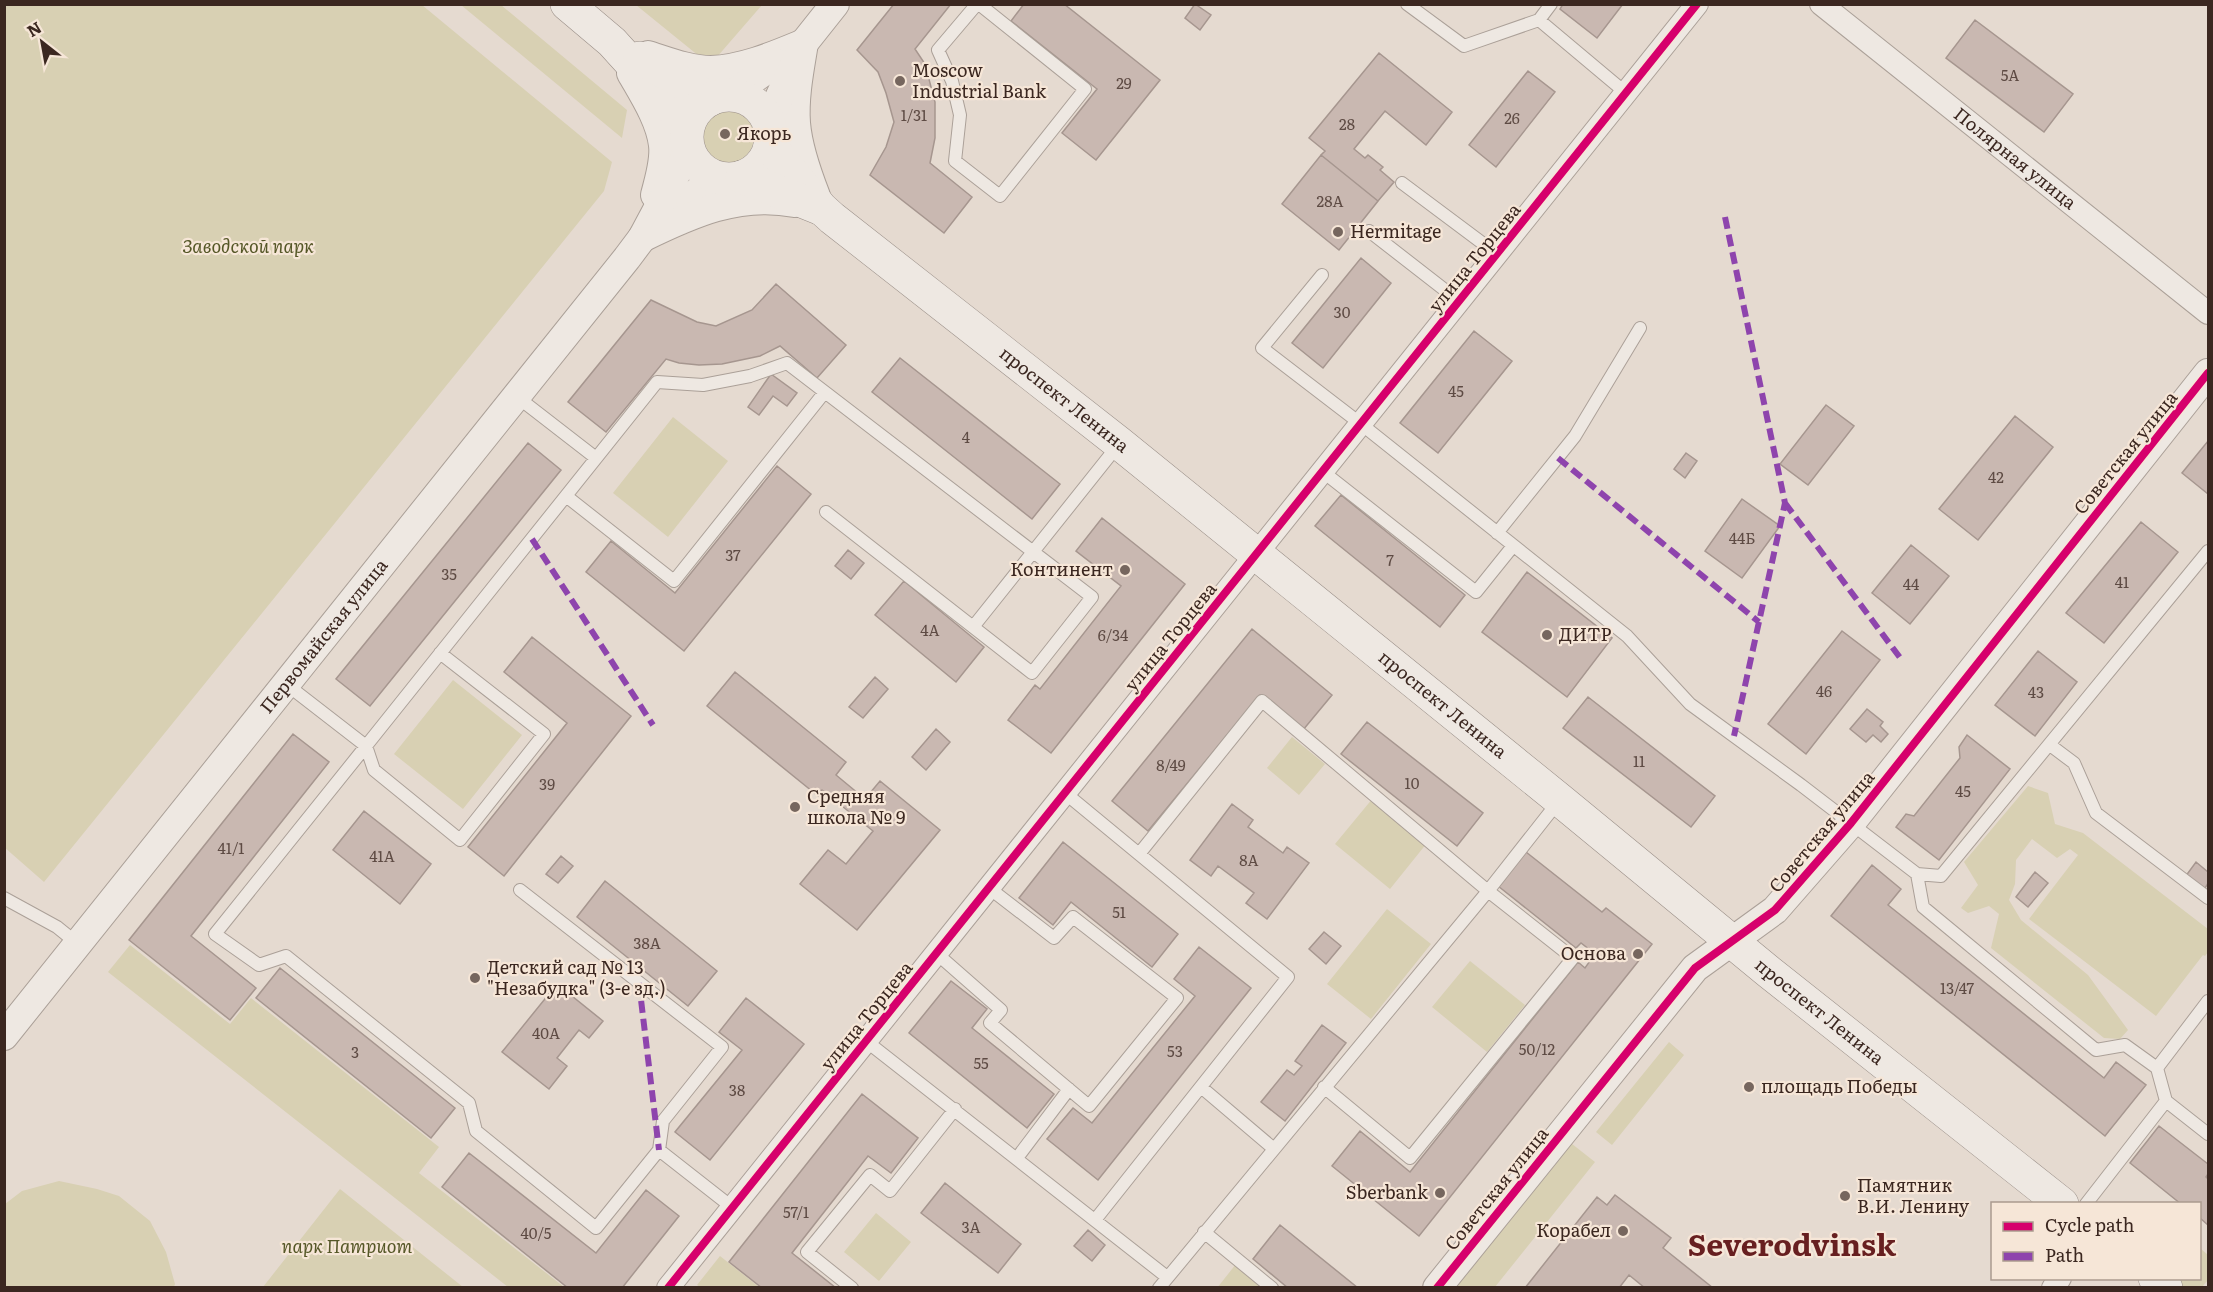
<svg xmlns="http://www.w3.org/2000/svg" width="2213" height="1292" font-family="Literata,serif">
<rect width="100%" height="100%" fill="#e5dad0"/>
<path fill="#d8d0b3" d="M 5,4 L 422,5 L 612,162 L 604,191 L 44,882 L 4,847 Z
M 461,5 L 501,5 L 627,110 L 622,138 Z
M 636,5 L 762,5 L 710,65 Z
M702 137a26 26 0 1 1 52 0a26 26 0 1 1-52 0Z
M 673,417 L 728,461 L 668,537 L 613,493 Z
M 453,680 L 522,735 L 463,809 L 394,754 Z
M 1292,737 L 1325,764 L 1299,795 L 1267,768 Z
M 2028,786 L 2048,793 L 2055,824 L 2083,833 L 2208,929 L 2208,952 L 2205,956 L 2203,955 L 2156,1016 L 2029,919 L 2078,855 L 2070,849 L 2057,858 L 2032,839 L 2016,860 L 2015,884 L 2009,900 L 2021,920 L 2088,975 L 2128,1030 L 2120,1039 L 2104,1038 L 1991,948 L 1999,914 L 1989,906 L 1968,913 L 1961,908 L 1978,885 L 1964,862 Z
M 1373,798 L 1427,843 L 1390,889 L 1335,844 Z
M 1387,909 L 1431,944 L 1371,1019 L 1327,984 Z
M 130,945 L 230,1024 L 251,998 L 439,1147 L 419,1173 L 564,1287 L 508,1287 L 108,972 Z
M 1470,961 L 1525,1005 L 1487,1052 L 1432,1007 Z
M 1669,1042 L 1684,1055 L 1612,1145 L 1596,1132 Z
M 1567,1140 L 1595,1162 L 1495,1287 L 1448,1288 Z
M 59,1181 L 97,1189 L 119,1196 L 150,1221 L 166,1252 L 175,1284 L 174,1287 L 5,1287 L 5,1204 L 22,1191 Z
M 340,1189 L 463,1287 L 263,1287 Z
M 876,1213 L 911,1242 L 879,1281 L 844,1252 Z
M 2200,1248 L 2208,1255 L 2208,1280 L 2202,1287 L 2180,1287 L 2169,1279 L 2200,1278 Z
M 720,1256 L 759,1287 L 700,1287 L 697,1285 Z
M 1236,1264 L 1264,1288 L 1217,1288 Z"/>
<path fill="#c9b8b1" stroke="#a6968f" stroke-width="1.5" d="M 894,4 L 951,4 L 915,49 L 925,64 L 935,102 L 935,138 L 930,163 L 972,197 L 944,233 L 870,175 L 886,147 L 894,122 L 886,93 L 878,72 L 857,50 Z
M 1024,4 L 1064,4 L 1160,80 L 1096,160 L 1062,133 L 1097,89 L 1011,21 Z
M 1195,4 L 1211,15 L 1200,30 L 1185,18 Z
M 1563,4 L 1623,4 L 1597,38 L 1560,9 Z
M 1975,20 L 2073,94 L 2044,132 L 1946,58 Z
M 1379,53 L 1452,112 L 1426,145 L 1385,111 L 1354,149 L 1365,158 L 1368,155 L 1383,167 L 1380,170 L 1394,182 L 1378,201 L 1321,155 L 1325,151 L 1309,138 Z
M 1528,71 L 1555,92 L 1496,167 L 1469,145 Z
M 1321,155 L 1378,201 L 1339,250 L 1282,204 Z
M 1361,258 L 1391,283 L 1323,368 L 1292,343 Z
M 776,284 L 846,345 L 817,378 L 780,346 L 760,356 L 722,364 L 699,365 L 679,363 L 666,359 L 606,432 L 568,402 L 651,300 L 697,322 L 716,326 L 752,310 Z
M 1474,331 L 1512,361 L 1438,453 L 1400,423 Z
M 900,358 L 1060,484 L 1032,519 L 872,392 Z
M 771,374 L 797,393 L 787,406 L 773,396 L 759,415 L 748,407 Z
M 1826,405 L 1854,426 L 1808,485 L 1780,464 Z
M 2015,416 L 2053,447 L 1978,540 L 1939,509 Z
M 2208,441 L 2208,494 L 2182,473 Z
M 528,443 L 561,470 L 370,706 L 336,679 Z
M 1686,453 L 1697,461 L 1685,478 L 1674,469 Z
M 777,466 L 811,494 L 684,651 L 586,572 L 611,541 L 675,593 Z
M 1341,495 L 1465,595 L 1440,627 L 1315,526 Z
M 1742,499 L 1780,526 L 1742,578 L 1705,551 Z
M 1102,518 L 1185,584 L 1051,753 L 1008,720 L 1035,685 L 1040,689 L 1121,586 L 1076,551 Z
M 2141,522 L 2178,552 L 2104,643 L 2066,613 Z
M 1911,545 L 1949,576 L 1910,624 L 1872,593 Z
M 848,550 L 864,563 L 851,579 L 835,566 Z
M 1527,572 L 1612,638 L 1567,697 L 1482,632 Z
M 904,581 L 984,647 L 956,682 L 875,615 Z
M 1252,629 L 1332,695 L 1303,730 L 1260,695 L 1148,831 L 1112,801 Z
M 1842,631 L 1880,660 L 1806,754 L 1768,724 Z
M 532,637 L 631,716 L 504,876 L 468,847 L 567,723 L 504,672 Z
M 2038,651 L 2077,682 L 2035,736 L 1995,705 Z
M 735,672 L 846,762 L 836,775 L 865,799 L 880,781 L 940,830 L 857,930 L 800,884 L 828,850 L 846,864 L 873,831 L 822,790 L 818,796 L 707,706 Z
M 875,677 L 888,689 L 863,718 L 849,707 Z
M 1588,697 L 1715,796 L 1691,827 L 1563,728 Z
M 1867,709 L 1883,722 L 1880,726 L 1888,734 L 1881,742 L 1873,735 L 1866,742 L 1850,729 Z
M 1367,722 L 1483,813 L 1457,846 L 1341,754 Z
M 936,729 L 950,742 L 926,770 L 912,757 Z
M 293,734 L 329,762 L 191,936 L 256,988 L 230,1020 L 129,940 Z
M 1967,735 L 2010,769 L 1939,860 L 1896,827 L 1906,814 L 1914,816 L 1960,758 L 1959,747 Z
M 1232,804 L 1253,820 L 1248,827 L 1283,853 L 1287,847 L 1309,863 L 1267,919 L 1246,903 L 1254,893 L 1218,866 L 1211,876 L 1190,860 Z
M 364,811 L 431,864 L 400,904 L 333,850 Z
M 1063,842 L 1178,934 L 1152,967 L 1071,902 L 1053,925 L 1019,898 Z
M 1526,852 L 1602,912 L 1606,908 L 1652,944 L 1419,1236 L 1332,1166 L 1360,1131 L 1410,1172 L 1578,962 L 1585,968 L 1595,954 L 1581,943 L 1576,948 L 1498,886 Z
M 561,856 L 573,866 L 558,883 L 546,874 Z
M 2196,862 L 2208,872 L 2208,883 L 2204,890 L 2185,877 Z
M 1872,865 L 1901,889 L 1888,905 L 2104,1078 L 2116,1062 L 2146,1085 L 2105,1136 L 1831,916 Z
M 2035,872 L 2048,883 L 2028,907 L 2016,897 Z
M 605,881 L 717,971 L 688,1006 L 577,917 Z
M 1324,932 L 1341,946 L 1326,964 L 1309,949 Z
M 1199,947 L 1251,988 L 1098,1180 L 1047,1139 L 1073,1108 L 1092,1123 L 1195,996 L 1174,979 Z
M 280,968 L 455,1108 L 431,1138 L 256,998 Z
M 951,981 L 987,1009 L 972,1028 L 1054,1094 L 1027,1128 L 909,1033 Z
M 557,984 L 603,1021 L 589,1038 L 579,1030 L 557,1058 L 567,1066 L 549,1089 L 502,1052 Z
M 746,998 L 804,1044 L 710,1160 L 675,1132 L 742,1050 L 719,1032 Z
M 1322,1025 L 1346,1043 L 1285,1121 L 1261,1102 L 1287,1070 L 1294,1075 L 1302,1066 L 1295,1061 Z
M 862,1094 L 918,1138 L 891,1173 L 868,1156 L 792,1253 L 836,1288 L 762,1288 L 729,1262 Z
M 2159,1126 L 2208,1164 L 2208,1174 L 2206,1177 L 2208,1179 L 2208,1225 L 2200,1218 L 2200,1204 L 2181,1204 L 2130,1163 Z
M 469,1153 L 596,1253 L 646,1190 L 679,1216 L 622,1288 L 568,1288 L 442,1187 Z
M 945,1183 L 1021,1244 L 998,1273 L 921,1213 Z
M 1615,1195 L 1671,1238 L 1663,1248 L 1713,1288 L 1645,1288 L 1629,1275 L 1619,1288 L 1525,1288 L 1597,1197 L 1607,1205 Z
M 1280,1225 L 1358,1288 L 1288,1288 L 1253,1259 Z
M 1088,1230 L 1105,1245 L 1092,1261 L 1074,1246 Z"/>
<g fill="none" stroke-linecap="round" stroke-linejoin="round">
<g stroke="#aba098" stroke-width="14">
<path id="service" d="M 977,4 L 938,50 L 952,81 L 960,115 L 955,161 L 1000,196 L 1085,89 L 979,4
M 1407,4 L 1464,46 L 1539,20 L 1626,93
M 1539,20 L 1551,4
M 1402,183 L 1497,254
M 1369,231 L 1459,301
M 1322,275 L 1262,348 L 1361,424 L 1627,636 L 1690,704 L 1801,785 L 1917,874 L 1923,907 L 2096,1050 L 2125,1045 L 2157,1068
M 516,396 L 596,458
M 1322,471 L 1476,592 L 1513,546
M 566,496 L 674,581 L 824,393
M 1497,533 L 1575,436 L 1640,328
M 973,627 L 1119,444
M 440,653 L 544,734 L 460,840 L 374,770 L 366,746 L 657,382 L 703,385 L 750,376 L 787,363 L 1092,597 L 1032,673 L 826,512
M 286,684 L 366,746 L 215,934 L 259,965 L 286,956 L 469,1103 L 476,1131 L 596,1228 L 659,1150 L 733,1208
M 2050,745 L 2074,763 L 2096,813 L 2208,898
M 1065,793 L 1288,977 L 1095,1220
M 1139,854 L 1262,701 L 1488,891 L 1573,958 L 1410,1158 L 1324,1087
M 1917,874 L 1941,876 L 2208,551
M 520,890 L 722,1047 L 663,1121 L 659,1150
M 4,898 L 57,927 L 78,944
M 936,953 L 1001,1010 L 990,1023 L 1089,1106 L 1177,998 L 1073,917 L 1054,938 L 989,888
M 866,1041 L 1167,1277
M 1201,1087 L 1274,1149
M 2166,1101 L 2208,1134
M 1017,1158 L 1069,1089
M 2086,1204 L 2166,1101 L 2157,1068 L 2208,1001
M 1204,1232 L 1272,1288
M 852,1288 L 807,1252 L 870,1175 L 890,1191 L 955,1109
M 1159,1288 L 1488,891 L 1558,802"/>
</g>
<g stroke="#aba098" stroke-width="24">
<g id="minor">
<path id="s1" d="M 1821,4 L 2208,313"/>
<path d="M 668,1288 L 1697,4"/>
<path d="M 2053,1288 L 2060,1278"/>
</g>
</g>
<g stroke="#aba098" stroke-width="30">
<g id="tertiary">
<path d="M 804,43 C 800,68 794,97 796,123 C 798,148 807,173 816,196"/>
<path d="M 648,55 C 667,61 690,70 711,70 C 743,69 775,55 804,43"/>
<path d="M 631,73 C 643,94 660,120 663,145 C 665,161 659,179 655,195"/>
<path d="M 731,95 L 776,63"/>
<path d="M 768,122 L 804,43 L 835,4"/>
<path d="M 672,213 L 715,177"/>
<path d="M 642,238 C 691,214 739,192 795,203"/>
<path id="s2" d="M 4,1036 L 627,258 L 642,238 L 689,150"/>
<path d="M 1437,1288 L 1695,968 L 1775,910 L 1851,823 L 2208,373"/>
</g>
</g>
<g stroke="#9a8f88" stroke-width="34">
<g id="secondary">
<path d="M 567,4 L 612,42 L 688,126"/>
<path d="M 640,58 L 711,99"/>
<circle cx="729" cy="137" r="42"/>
<path id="s3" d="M 770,146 L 821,208 L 832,218 L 1119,443 L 1560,800 L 1769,972 L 2062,1204"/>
<path d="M 742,177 L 819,208"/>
<path d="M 2155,1278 L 2166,1288"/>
</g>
</g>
<use href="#service" stroke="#eee8e2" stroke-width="12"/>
<use href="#minor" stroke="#eee8e2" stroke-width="22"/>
<use href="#tertiary" stroke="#eee8e2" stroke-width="28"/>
<use href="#secondary" stroke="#eee8e2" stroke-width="33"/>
<path stroke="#8e44ad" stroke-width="6" stroke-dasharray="12 6" stroke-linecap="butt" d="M 1725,217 L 1785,503 L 1734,736
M 1558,458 L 1759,622
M 1785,503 L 1901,659
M 532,539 L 653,725
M 639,983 L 659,1150"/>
<g stroke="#f6e6d7" stroke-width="11">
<path id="cycleway" d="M 668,1288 L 1697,4
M 1437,1288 L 1695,968 L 1775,910 L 1851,823 L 2208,373"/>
</g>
<use href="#cycleway" stroke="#d6006c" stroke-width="8"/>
</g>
<g fill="#76665e" stroke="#f6e6d7" stroke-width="2">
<circle cx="900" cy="81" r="6"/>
<circle cx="725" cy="134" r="6"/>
<circle cx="1338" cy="232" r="6"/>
<circle cx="1125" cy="570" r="6"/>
<circle cx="1547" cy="635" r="6"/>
<circle cx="795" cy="807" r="6"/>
<circle cx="1638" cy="954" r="6"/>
<circle cx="475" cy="978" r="6"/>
<circle cx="1749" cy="1087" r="6"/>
<circle cx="1440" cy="1193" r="6"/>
<circle cx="1845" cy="1196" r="6"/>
<circle cx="1623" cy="1231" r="6"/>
</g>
<g text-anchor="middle" stroke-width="4.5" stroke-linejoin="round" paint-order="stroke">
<g font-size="15" fill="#5e4b44">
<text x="2010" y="81">5А</text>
<text x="1124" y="89">29</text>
<text x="914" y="121">1/31</text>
<text x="1512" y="124">26</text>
<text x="1347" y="130">28</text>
<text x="1330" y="207">28А</text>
<text x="1342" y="318">30</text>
<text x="1456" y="397">45</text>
<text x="966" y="443">4</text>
<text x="1996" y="483">42</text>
<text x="1742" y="544">44Б</text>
<text x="733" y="561">37</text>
<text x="1390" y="566">7</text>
<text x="449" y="580">35</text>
<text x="2122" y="588">41</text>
<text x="1911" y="590">44</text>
<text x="930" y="636">4А</text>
<text x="1113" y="641">6/34</text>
<text x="1824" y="697">46</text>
<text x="2036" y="698">43</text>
<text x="1639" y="767">11</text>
<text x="1171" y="771">8/49</text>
<text x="1412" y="789">10</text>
<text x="547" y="790">39</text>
<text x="1963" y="797">45</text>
<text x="231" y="854">41/1</text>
<text x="382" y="862">41А</text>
<text x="1249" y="866">8А</text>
<text x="1119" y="918">51</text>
<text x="647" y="949">38А</text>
<text x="1957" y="994">13/47</text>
<text x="546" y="1039">40А</text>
<text x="1537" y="1055">50/12</text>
<text x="1175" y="1057">53</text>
<text x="355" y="1058">3</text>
<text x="981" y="1069">55</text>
<text x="737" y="1096">38</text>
<text x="796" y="1218">57/1</text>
<text x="971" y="1233">3А</text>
<text x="536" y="1239">40/5</text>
</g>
<g font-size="18" fill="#3b2720" stroke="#f6e6d7" text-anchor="start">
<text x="912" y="77">Moscow<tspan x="912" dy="21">Industrial Bank</tspan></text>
<text x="737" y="140">Якорь</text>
<text x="1350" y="238">Hermitage</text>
<text x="1113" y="576" text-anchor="end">Континент</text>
<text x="1559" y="641">ДИТР</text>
<text x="807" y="803">Средняя<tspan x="807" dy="21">школа № 9</tspan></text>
<text x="1626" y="960" text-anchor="end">Основа</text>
<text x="487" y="974">Детский сад № 13<tspan x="487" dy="21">"Незабудка" (3-е зд.)</tspan></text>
<text x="1761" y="1093">площадь Победы</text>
<text x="1857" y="1192">Памятник<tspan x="1857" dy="21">В.И. Ленину</tspan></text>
<text x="1428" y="1199" text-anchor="end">Sberbank</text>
<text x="1611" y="1237" text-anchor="end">Корабел</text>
</g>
<g font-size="18" fill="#3b2720" stroke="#f6e6d7">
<text dy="6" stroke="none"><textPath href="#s1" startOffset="248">Полярная улица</textPath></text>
<text transform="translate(1475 258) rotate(-51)" y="6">улица Торцева</text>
<text dy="6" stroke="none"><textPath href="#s3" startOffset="390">проспект Ленина</textPath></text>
<text transform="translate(2126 453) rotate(-51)" y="6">Советская улица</text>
<text dy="6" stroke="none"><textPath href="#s2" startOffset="512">Первомайская улица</textPath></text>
<text transform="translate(1171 637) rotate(-51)" y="6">улица Торцева</text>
<text dy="6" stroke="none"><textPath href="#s3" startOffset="876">проспект Ленина</textPath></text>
<text transform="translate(1822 832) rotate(-50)" y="6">Советская улица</text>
<text dy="6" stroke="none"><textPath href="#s3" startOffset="1362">проспект Ленина</textPath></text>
<text transform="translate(867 1016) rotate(-51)" y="6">улица Торцева</text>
<text transform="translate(1497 1189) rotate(-51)" y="6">Советская улица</text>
</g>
<g font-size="18" font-style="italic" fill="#555727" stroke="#f6e6d7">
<text x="248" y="253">Заводской парк</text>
<text x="347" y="1253">парк Патриот</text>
</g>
<g font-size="30" font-weight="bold" fill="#671f20" stroke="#f6e6d7">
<text x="1792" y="1256">Severodvinsk</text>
</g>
</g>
<rect width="2213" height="1292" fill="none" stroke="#3b2720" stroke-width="12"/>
<rect x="1991" y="1202" width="210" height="78" fill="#f6e6d7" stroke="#ab9a8e" stroke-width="1.5"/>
<rect x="2003" y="1222" width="30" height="9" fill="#d6006c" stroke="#ab9a8e" stroke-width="1.5"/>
<text x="2045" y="1232" font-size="18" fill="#3b2720">Cycle path</text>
<rect x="2003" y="1252" width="30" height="9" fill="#8e44ad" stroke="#ab9a8e" stroke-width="1.5"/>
<text x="2045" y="1262" font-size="18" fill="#3b2720">Path</text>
<g transform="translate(42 42) rotate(329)" stroke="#f6e6d7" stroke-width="4.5" paint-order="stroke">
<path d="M0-4.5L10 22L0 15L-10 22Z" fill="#3b2720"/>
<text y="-9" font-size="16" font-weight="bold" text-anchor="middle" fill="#3b2720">N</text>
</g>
</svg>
